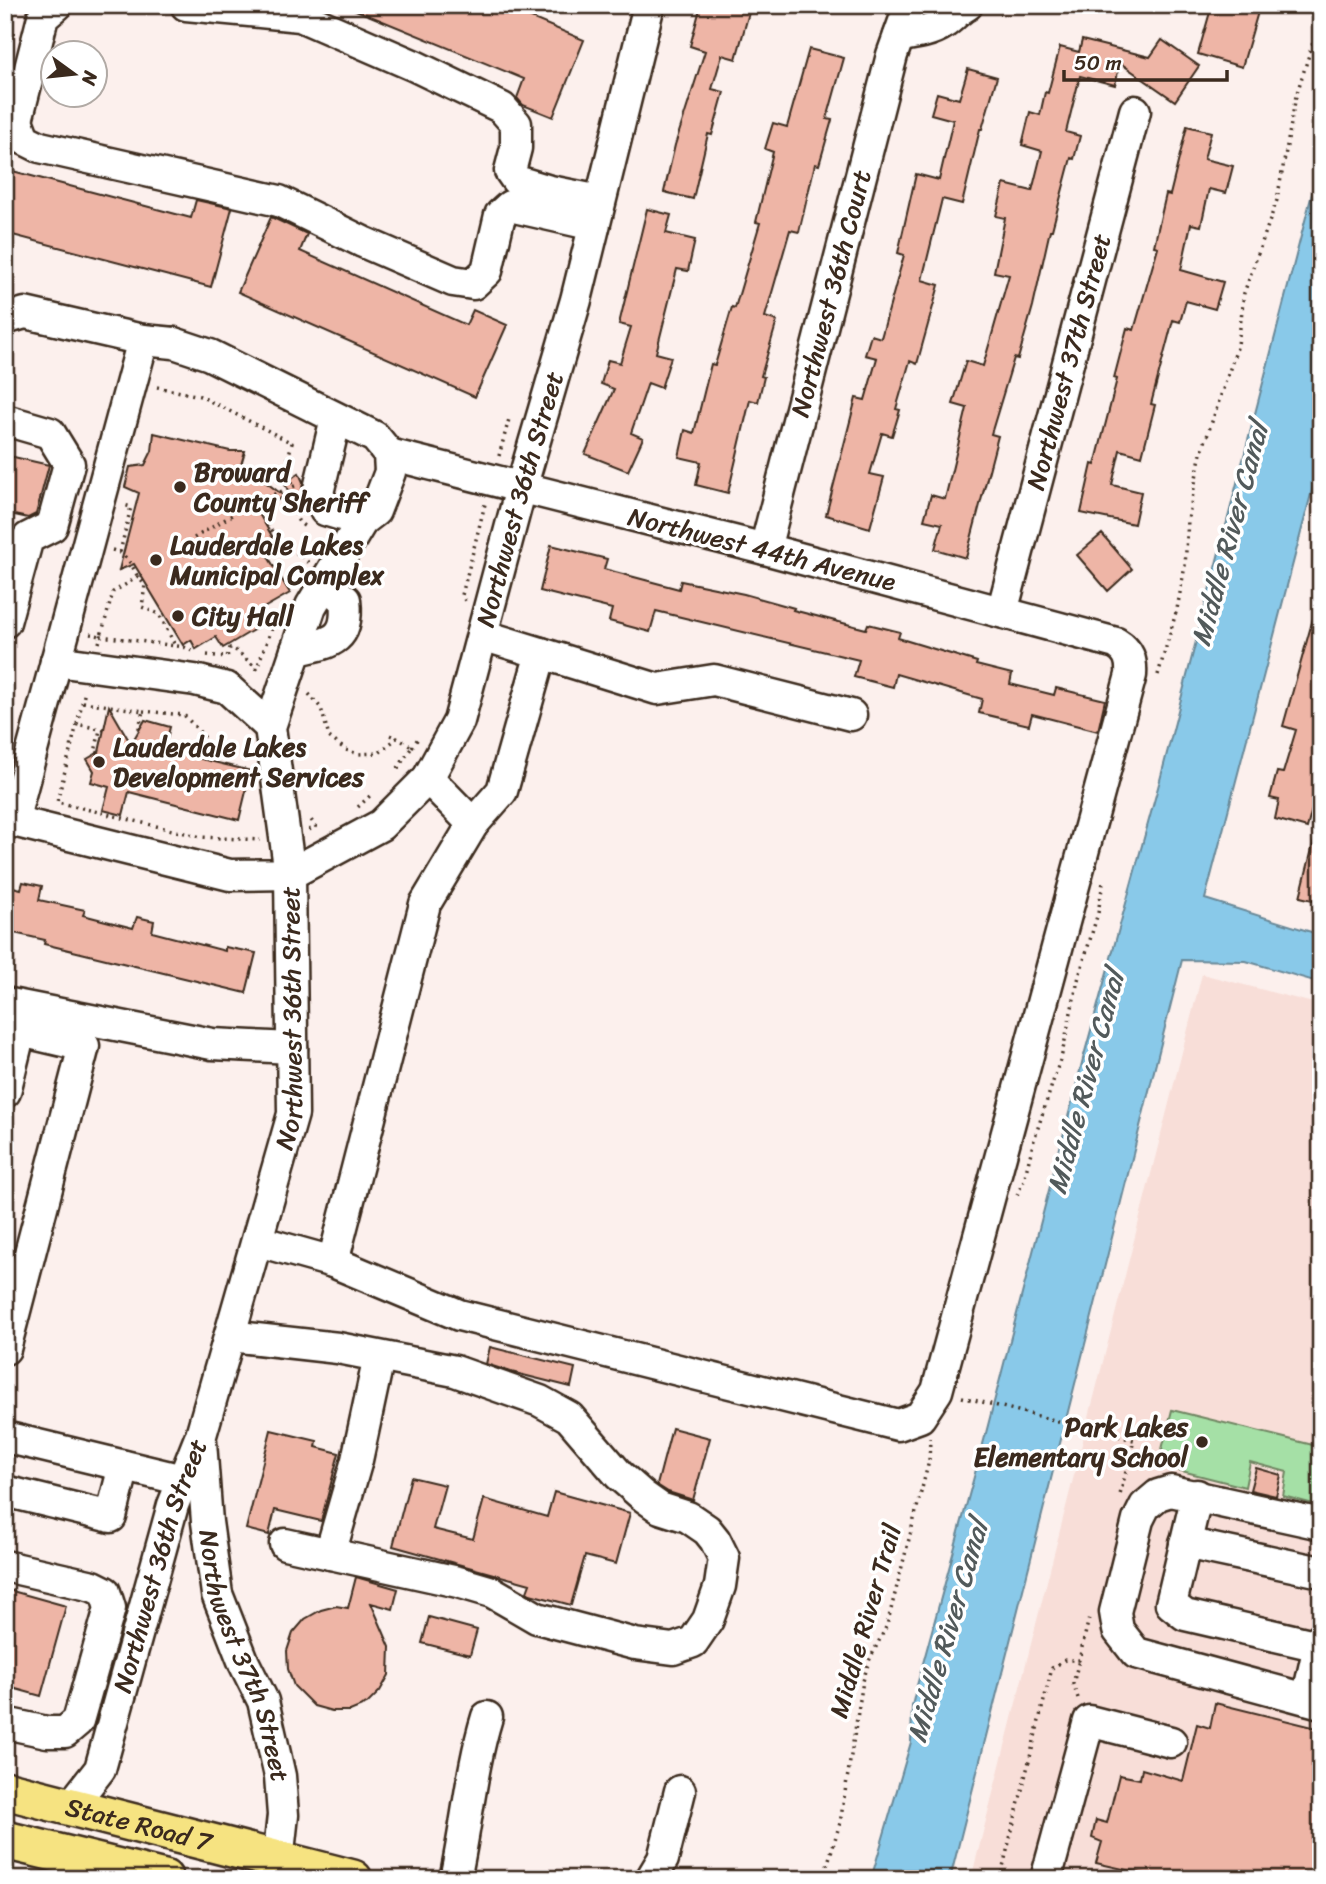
<svg xmlns="http://www.w3.org/2000/svg" width="1326" height="1884" font-family="Sriracha,sans-serif">
<rect width="100%" height="100%" fill="#fcf0ed"/>
<filter id="ink" filterUnits="userSpaceOnUse"><feTurbulence type="fractalNoise" baseFrequency=".0143" numOctaves="2"/><feDisplacementMap in="SourceGraphic" scale="14" xChannelSelector="R" yChannelSelector="G"/><feConvolveMatrix kernelMatrix="1 2 1 2 8 2 1 2 1" color-interpolation-filters="sRGB"/></filter>
<g filter="url(#ink)">
<path fill="#f8ded8" d="M 1202,974 L 1321,1005 L 1321,1879 L 971,1879 Z"/>
<path fill="#a5e0a6" stroke="#708562" stroke-width="2" d="M 1172,1410 L 1321,1447 L 1321,1506 L 1283,1496 L 1287,1472 L 1250,1462 L 1245,1487 L 1158,1465 Z"/>
<path fill="#89c9e9" stroke="#6a8998" stroke-width="2" d="M 1321,159 L 1321,456 L 1205,899 L 1321,935 L 1321,983 L 1246,961 L 1182,960 L 950,1879 L 871,1879 L 911,1742 L 912,1706 L 916,1689 L 986,1433 L 1083,1059 L 1160,780 Z"/>
<path fill="#eeb5a6" stroke="#3b2a1e" stroke-width="2" d="M 500,5 L 584,40 L 553,117 L 523,105 L 517,98 L 524,79 L 346,6 Z
M 701,5 L 736,5 L 750,9 L 736,59 L 722,55 L 712,89 L 724,92 L 712,135 L 708,134 L 693,199 L 664,192 L 675,145 L 705,51 L 690,46 Z
M 1212,5 L 1260,5 L 1242,67 L 1198,54 Z
M 1082,40 L 1150,57 L 1162,40 L 1199,66 L 1175,101 L 1120,63 L 1115,85 L 1080,76 L 1066,132 L 1080,136 L 1074,159 L 1071,158 L 1052,230 L 1050,230 L 1033,306 L 1018,359 L 1014,358 L 991,434 L 998,436 L 966,558 L 935,549 L 942,524 L 924,520 L 931,495 L 945,499 L 967,408 L 953,404 L 966,361 L 983,366 L 1009,275 L 994,272 L 1005,218 L 996,216 L 1004,184 L 1032,191 L 1042,151 L 1022,145 L 1030,112 L 1040,115 L 1045,92 L 1048,93 L 1060,47 L 1079,52 Z
M 809,49 L 844,58 L 827,119 L 832,120 L 819,165 L 815,164 L 799,232 L 790,230 L 765,317 L 777,321 L 761,376 L 764,377 L 758,402 L 750,400 L 728,493 L 696,485 L 701,462 L 679,457 L 685,430 L 694,433 L 711,364 L 715,365 L 732,307 L 735,308 L 760,223 L 756,222 L 773,152 L 765,149 L 773,123 L 787,127 Z
M 968,69 L 997,77 L 982,129 L 980,129 L 962,204 L 942,199 L 922,280 L 939,285 L 917,364 L 910,361 L 896,409 L 900,410 L 892,436 L 882,433 L 870,474 L 884,477 L 870,528 L 826,515 L 856,398 L 865,400 L 877,358 L 865,355 L 871,335 L 881,338 L 904,255 L 898,253 L 916,174 L 939,180 L 953,120 L 931,114 L 937,93 L 959,99 Z
M 1187,126 L 1211,132 L 1204,159 L 1233,166 L 1226,193 L 1209,189 L 1201,226 L 1191,224 L 1181,270 L 1223,282 L 1215,309 L 1186,301 L 1180,322 L 1173,320 L 1151,404 L 1155,405 L 1142,456 L 1120,450 L 1112,485 L 1141,492 L 1134,524 L 1081,513 L 1092,464 L 1095,465 L 1117,379 L 1114,378 L 1127,328 L 1134,330 L 1158,247 L 1154,246 L 1166,194 L 1170,195 Z
M 5,169 L 191,218 L 196,200 L 232,208 L 211,287 L 5,233 Z
M 647,209 L 671,215 L 666,233 L 695,240 L 688,271 L 677,269 L 656,353 L 671,357 L 661,388 L 648,383 L 631,433 L 643,438 L 628,471 L 585,454 L 614,389 L 601,384 L 608,360 L 620,363 L 631,327 L 619,324 Z
M 271,217 L 307,234 L 300,251 L 466,325 L 473,310 L 507,325 L 475,397 L 238,292 Z
M 154,433 L 230,451 L 245,451 L 238,475 L 264,481 L 284,496 L 258,512 L 276,543 L 264,550 L 290,593 L 253,614 L 260,626 L 223,648 L 216,637 L 196,649 L 191,640 L 183,645 L 134,564 L 119,570 L 139,493 L 125,487 L 130,467 L 145,465 L 152,451 Z
M 5,455 L 49,465 L 36,514 L 28,518 L 5,513 Z
M 299,473 L 303,482 L 300,510 L 284,483 Z
M 1102,534 L 1132,569 L 1108,591 L 1077,555 Z
M 551,545 L 607,559 L 604,569 L 679,589 L 681,581 L 744,594 L 794,608 L 793,610 L 866,629 L 868,624 L 900,632 L 898,638 L 977,662 L 976,665 L 1012,674 L 1010,684 L 1054,695 L 1056,688 L 1105,700 L 1098,731 L 1032,714 L 1029,725 L 979,713 L 982,699 L 896,674 L 893,687 L 854,677 L 859,660 L 656,611 L 650,632 L 609,621 L 612,609 L 540,591 Z
M 1316,608 L 1321,609 L 1321,800 L 1315,798 L 1307,828 L 1275,819 L 1279,800 L 1270,798 L 1277,772 L 1283,773 L 1296,730 L 1283,726 Z
M 109,706 L 131,744 L 145,720 L 170,727 L 164,750 L 251,771 L 239,820 L 129,792 L 123,815 L 103,810 L 109,787 L 91,782 L 94,771 L 87,759 L 99,752 Z
M 1314,841 L 1321,842 L 1321,902 L 1300,897 Z
M 23,882 L 42,886 L 39,900 L 85,910 L 83,915 L 133,928 L 137,917 L 154,921 L 152,932 L 225,951 L 225,947 L 256,953 L 246,993 L 44,944 L 45,940 L 5,931 L 5,885 L 21,889 Z
M 490,1347 L 575,1368 L 571,1387 L 511,1372 L 486,1364 Z
M 672,1428 L 710,1438 L 693,1500 L 668,1492 L 657,1485 Z
M 271,1430 L 317,1441 L 316,1447 L 339,1453 L 321,1521 L 275,1510 L 269,1535 L 246,1529 Z
M 1256,1468 L 1281,1475 L 1276,1496 L 1250,1490 Z
M 411,1477 L 445,1485 L 433,1529 L 473,1539 L 484,1499 L 547,1517 L 554,1492 L 630,1513 L 616,1564 L 585,1556 L 571,1605 L 530,1594 L 527,1592 L 530,1584 L 393,1546 Z
M 356,1577 L 398,1589 L 393,1609 L 371,1603 L 390,1647 L 389,1675 L 380,1691 L 367,1704 L 350,1711 L 332,1711 L 314,1706 L 294,1686 L 288,1669 L 287,1651 L 293,1633 L 305,1619 L 321,1610 L 336,1606 L 348,1608 Z
M 5,1589 L 66,1606 L 41,1696 L 5,1686 Z
M 429,1617 L 477,1630 L 470,1655 L 422,1643 Z
M 1215,1703 L 1321,1729 L 1321,1879 L 1168,1879 L 1096,1863 L 1102,1842 L 1092,1838 L 1096,1820 L 1107,1823 L 1119,1775 L 1140,1779 L 1142,1769 L 1183,1781 L 1197,1724 L 1210,1728 Z"/>
<g fill="none" stroke-linecap="round" stroke-linejoin="round">
<g stroke="#3b2a1e" stroke-width="35">
<g id="minor">
<path d="M 57,5 L 43,17 L 17,120 L 24,139 L 40,147 L 279,201 L 363,242 L 453,281 L 473,284 L 487,271 L 500,215 L 510,206 L 594,225"/>
<path d="M 186,5 L 300,16 L 415,66 L 502,108 L 516,124 L 516,148 L 510,171 L 517,181 L 550,191 L 600,201"/>
<path d="M 899,36 C 914,34 931,32 944,23 C 953,17 957,10 967,5"/>
<path d="M 5,319 L 25,313 L 143,340"/>
<path d="M 5,420 L 50,433 L 69,464 L 52,526 L 28,538 L 5,622"/>
<path id="s1" d="M 765,549 L 892,55 L 910,5"/>
<path id="s2" d="M 1002,612 L 1135,111"/>
<path d="M 296,650 C 331,643 350,641 345,600 L 324,584"/>
<path d="M 541,653 L 657,689 L 714,680 L 851,715"/>
<path d="M 56,661 L 195,680 L 227,688 L 270,727"/>
<path d="M 5,819 L 230,875 L 290,874 L 270,727 L 311,606 L 362,521"/>
<path d="M 13,821 L 143,340 L 174,343 L 210,355 L 375,437 L 389,454 L 390,472 L 375,511 L 362,521 L 325,510 L 318,493 L 336,418"/>
<path d="M 473,824 L 502,791 L 541,653 L 482,635"/>
<path d="M 5,1003 L 212,1044 L 292,1048"/>
<path d="M 5,1092 L 20,1031 L 84,1046 L 5,1349"/>
<path d="M 258,1241 L 333,1262 L 459,1315 L 898,1425 L 920,1417 L 937,1391 L 1131,675 C 1132,660 1129,651 1116,643 L 765,549 L 389,454"/>
<path d="M 333,1262 L 425,904 L 473,824 L 428,778"/>
<path d="M 230,1336 L 338,1348 L 455,1371 L 540,1401 L 569,1417 L 619,1475 L 643,1496 L 660,1508 L 688,1517 L 707,1530 L 715,1540 L 724,1558 L 720,1586 L 708,1620 L 693,1642 L 673,1649 L 635,1644 L 537,1618 L 492,1592 L 458,1582 L 285,1544"/>
<path d="M 5,1437 L 183,1480"/>
<path id="s3" d="M 201,1442 L 207,1522 L 217,1594 L 244,1663 L 263,1701 L 280,1776 L 283,1815 L 276,1879"/>
<path d="M 5,1491 L 111,1517 L 124,1466"/>
<path d="M 1197,1495 L 1171,1604 L 1185,1615 L 1319,1646 L 1321,1638"/>
<path d="M 1321,1524 L 1171,1491 L 1158,1495 L 1145,1506 L 1138,1520 L 1115,1612 L 1118,1630 L 1136,1653 L 1321,1703"/>
<path d="M 1185,1543 L 1321,1572"/>
<path d="M 330,1554 L 357,1460 L 379,1357"/>
<path d="M 5,1566 L 93,1586 L 105,1592 L 110,1608 L 78,1721 L 65,1732 L 47,1732 L 5,1723"/>
<path d="M 1307,1699 L 1319,1646"/>
<path id="s4" d="M 71,1806 L 100,1769 L 173,1505 L 201,1435 L 293,1114 L 290,874 L 381,825 L 428,778 L 459,721 L 521,488 L 576,300 L 649,5"/>
<path d="M 455,1879 C 467,1825 471,1769 487,1717"/>
<path d="M 651,1879 L 663,1859 L 680,1791"/>
<path d="M 1046,1879 L 1089,1721 L 1171,1742"/>
</g>
</g>
<g stroke="#3b2a1e" stroke-width="42">
<g id="major">
<path id="s5" d="M 5,1790 L 353,1879"/>
<path d="M 5,1840 L 164,1879"/>
</g>
</g>
<path stroke="#3b2a1e" stroke-width="3.5" stroke-dasharray="2 5" stroke-linecap="butt" d="M 157,387 L 200,396 L 292,443 L 285,470 L 294,485
M 499,456 L 509,419
M 295,486 L 254,502 L 281,546 L 299,554 L 309,563
M 295,506 C 295,515 296,521 304,526
M 194,538 L 254,502
M 112,550 C 127,554 131,564 138,577
M 120,552 L 131,507 L 124,505
M 465,601 L 462,595 L 485,504
M 90,634 L 101,636 L 113,592 L 138,577 L 145,585 L 142,607 L 159,614 L 176,647
M 99,643 L 101,636 L 184,647 L 196,653
M 207,655 L 227,657 L 230,648 L 237,651 L 261,672
M 256,670 L 272,628 L 279,616
M 1158,675 L 1177,609 L 1185,566 L 1188,520 L 1200,457 L 1238,345 L 1244,293 L 1277,200 L 1296,96 L 1321,17
M 309,694 L 321,708 L 329,737 L 346,750 L 358,754 L 379,753 L 397,738 L 412,747 L 396,771
M 83,702 L 143,711 L 138,732
M 143,711 L 184,715 L 207,740 L 201,759
M 77,724 L 85,691
M 104,730 L 77,724 L 57,802 L 201,837 L 260,840
M 390,735 L 397,738
M 412,747 L 419,737
M 98,753 L 95,752 L 100,730
M 203,753 L 216,757 L 215,762
M 358,807 L 373,793
M 309,830 L 316,827 L 309,817
M 1017,1195 L 1024,1180 L 1034,1140 L 1062,1054 L 1078,980 L 1098,913 L 1103,882
M 962,1397 L 1134,1440 L 1120,1495
M 1129,1463 L 1154,1469
M 1078,1698 L 1073,1684 L 1079,1660
M 823,1879 L 840,1823 L 863,1681 L 869,1661 L 887,1625 L 929,1461 L 930,1438
M 1000,1879 L 1052,1668 L 1065,1660 L 1079,1660 L 1089,1618"/>
<use href="#minor" stroke="#fff" stroke-width="30"/>
<use href="#major" stroke="#f6e381" stroke-width="37"/>
</g>
</g>
<g fill="#3b2a1e" stroke="#fff" stroke-width="2.5">
<circle cx="180" cy="487" r="7"/>
<circle cx="156" cy="560" r="7"/>
<circle cx="178" cy="616" r="7"/>
<circle cx="99" cy="762" r="7"/>
<circle cx="1202" cy="1442" r="7"/>
</g>
<g text-anchor="middle" stroke-width="7" stroke-linejoin="round" paint-order="stroke">
<g font-size="26" fill="#3b2a1e" stroke="#fff">
<text dy="9" stroke="none"><textPath href="#s1" startOffset="264">Northwest 36th Court</textPath></text>
<text dy="9" stroke="none"><textPath href="#s2" startOffset="259">Northwest 37th Street</textPath></text>
<text dy="9" stroke="none"><textPath href="#s4" startOffset="1435">Northwest 36th Street</textPath></text>
<text transform="translate(762 549) rotate(14)" y="9">Northwest 44th Avenue</text>
<text dy="9" stroke="none"><textPath href="#s4" startOffset="826">Northwest 36th Street</textPath></text>
<text dy="9" stroke="none"><textPath href="#s4" startOffset="259">Northwest 36th Street</textPath></text>
<text transform="translate(865 1621) rotate(-74)" y="9">Middle River Trail</text>
<text dy="9" stroke="none"><textPath href="#s3" startOffset="220">Northwest 37th Street</textPath></text>
<text dy="9" stroke="none"><textPath href="#s5" startOffset="138">State Road 7</textPath></text>
</g>
<g font-size="26" font-weight="bold" fill="#3b2a1e" stroke="#fff" text-anchor="start">
<text x="194" y="481">Broward<tspan x="194" dy="30">County Sheriff</tspan></text>
<text x="170" y="554">Lauderdale Lakes<tspan x="170" dy="30">Municipal Complex</tspan></text>
<text x="192" y="625">City Hall</text>
<text x="113" y="756">Lauderdale Lakes<tspan x="113" dy="30">Development Services</tspan></text>
<text x="1188" y="1436" text-anchor="end">Park Lakes<tspan x="1188" dy="30">Elementary School</tspan></text>
</g>
<g font-size="28" font-style="italic" fill="#525a5b" stroke="#fff">
<text transform="translate(1229 534) rotate(-75)" y="10">Middle River Canal</text>
<text transform="translate(1085 1082) rotate(-75)" y="10">Middle River Canal</text>
<text transform="translate(947 1631) rotate(-74)" y="10">Middle River Canal</text>
</g>
</g>
<rect width="1326" height="1884" fill="none" stroke="#fff" stroke-width="28"/>
<rect x="14" y="14" width="1298" height="1856" fill="none" stroke="#3b2a1e" stroke-width="2.5" filter="url(#ink)"/>
<g transform="translate(74 74) rotate(105)"><circle r="33" fill="#ffffff" stroke="#b1aaa5" stroke-width="2"/>
<path d="M0-5L12 26L0 18L-12 26Z" fill="#3b2a1e"/>
<text y="-10" font-size="19" font-weight="bold" text-anchor="middle" fill="#3b2a1e">N</text>
</g>
<path d="M1064 70v10h163v-10" fill="none" stroke="#3b2a1e" stroke-width="3.5"/>
<text x="1074" y="70" font-size="21" fill="#3b2a1e" stroke="#ffffff" stroke-width="5" paint-order="stroke">50 m</text>
</svg>
